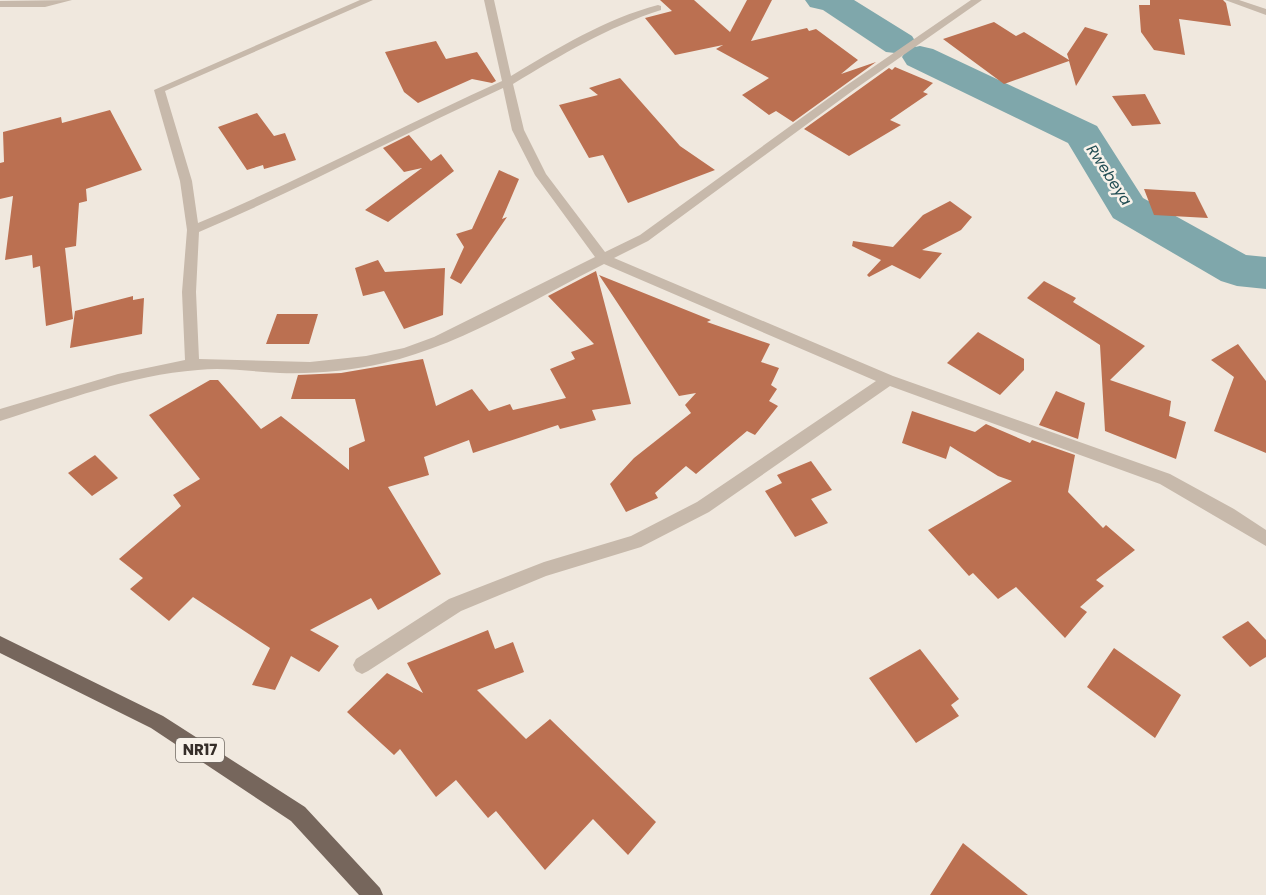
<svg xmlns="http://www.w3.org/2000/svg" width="1266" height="895" font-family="Poppins,sans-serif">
<rect width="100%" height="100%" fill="#f0e8de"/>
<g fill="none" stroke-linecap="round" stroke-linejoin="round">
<path fill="#7fa7ab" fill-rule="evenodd" d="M 805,0 L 854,0 L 912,36 L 917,44 L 915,47 L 920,46 L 933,49 L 1097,126 L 1143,198 L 1246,255 L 1266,257 L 1266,289 L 1237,286 L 1221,281 L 1113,218 L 1068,143 L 907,65 L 902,57 L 904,54 L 886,52 L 823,10 L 810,7 Z"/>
</g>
<path fill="#bb7051" d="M 660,0 L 694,0 L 730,32 L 747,0 L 772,0 L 751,41 L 807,28 L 809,31 L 816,29 L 858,60 L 841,74 L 876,62 L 793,122 L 776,111 L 769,115 L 742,95 L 769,78 L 716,49 L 723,45 L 675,55 L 645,18 L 672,11 Z
M 1150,0 L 1223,0 L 1226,3 L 1231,26 L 1179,19 L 1185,55 L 1154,50 L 1141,32 L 1139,5 L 1150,5 Z
M 994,22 L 1016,36 L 1024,32 L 1069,60 L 1067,54 L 1085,27 L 1108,34 L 1076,86 L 1069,61 L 1004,84 L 943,39 Z
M 436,41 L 446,59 L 477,52 L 496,81 L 492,83 L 472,79 L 418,103 L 404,92 L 385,52 Z
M 895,67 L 933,83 L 923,92 L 928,94 L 890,120 L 901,125 L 849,156 L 804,129 L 889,68 L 892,70 Z
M 620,78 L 680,146 L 715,170 L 628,203 L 603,155 L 589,158 L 559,105 L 598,95 L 589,88 Z
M 1145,94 L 1161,124 L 1132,126 L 1112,96 Z
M 110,110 L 142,170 L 86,189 L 87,201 L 79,203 L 76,246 L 65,248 L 73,319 L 46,326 L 40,266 L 33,268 L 32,255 L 5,260 L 13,196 L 0,199 L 0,163 L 4,162 L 3,132 L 61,117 L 62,123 Z
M 257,113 L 274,136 L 285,133 L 296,160 L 264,169 L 263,165 L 247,170 L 218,127 Z
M 409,135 L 431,161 L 441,154 L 454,171 L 388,222 L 365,210 L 422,168 L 404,172 L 383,148 Z
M 499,170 L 519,179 L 502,219 L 507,217 L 461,284 L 450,278 L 464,247 L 456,234 L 472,229 Z
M 1144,189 L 1195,192 L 1208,218 L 1154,215 Z
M 950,201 L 972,217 L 961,230 L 922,250 L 942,253 L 920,279 L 892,265 L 869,277 L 867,275 L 881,260 L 852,246 L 853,241 L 893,247 L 923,215 Z
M 378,260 L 385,272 L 445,268 L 443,315 L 404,329 L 384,291 L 363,296 L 355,268 Z
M 596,271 L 631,404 L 592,410 L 596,420 L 560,429 L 558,425 L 473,453 L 469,440 L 424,457 L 429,475 L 388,487 L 441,574 L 378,610 L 371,598 L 310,630 L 339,646 L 319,672 L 291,656 L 275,690 L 252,685 L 270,648 L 193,597 L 169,621 L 130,589 L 143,578 L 119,559 L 181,506 L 173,495 L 200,479 L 149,415 L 210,380 L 218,380 L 261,429 L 281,416 L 349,470 L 349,448 L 365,441 L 355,399 L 291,399 L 298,375 L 341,373 L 423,359 L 436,406 L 472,389 L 489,411 L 510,404 L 513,410 L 566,398 L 550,369 L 575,359 L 571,352 L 594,344 L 548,296 Z
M 599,275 L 711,320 L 707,322 L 770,344 L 761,362 L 779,368 L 771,385 L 777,389 L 769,401 L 778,406 L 755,435 L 747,431 L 696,474 L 686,466 L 655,493 L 658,498 L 626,512 L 610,484 L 634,458 L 691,413 L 685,405 L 696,393 L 679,396 Z
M 1044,281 L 1076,298 L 1073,302 L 1145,346 L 1110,380 L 1171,401 L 1169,416 L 1186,422 L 1176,459 L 1105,431 L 1100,345 L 1027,298 Z
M 133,296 L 133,300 L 144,298 L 142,334 L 70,348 L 75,311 Z
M 277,314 L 318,314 L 309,344 L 266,344 Z
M 978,332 L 1024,359 L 1024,370 L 1000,395 L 947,363 Z
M 1238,344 L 1266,381 L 1266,453 L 1214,431 L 1234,377 L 1211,360 Z
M 1056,391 L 1085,403 L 1078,439 L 1039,425 Z
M 912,411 L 975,432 L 986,424 L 1030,443 L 1032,440 L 1075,455 L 1068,492 L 1103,528 L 1106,525 L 1135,550 L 1096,580 L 1104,586 L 1080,607 L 1087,612 L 1065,638 L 1016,587 L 998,599 L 973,573 L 969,576 L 928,530 L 1012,481 L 998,476 L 950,446 L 946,459 L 902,443 Z
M 95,455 L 118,478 L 92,496 L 68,473 Z
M 811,461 L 832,490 L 811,499 L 828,523 L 795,537 L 765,491 L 782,483 L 777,475 Z
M 1248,621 L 1266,640 L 1266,657 L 1250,667 L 1222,637 Z
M 488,630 L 495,649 L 513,642 L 524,672 L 477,690 L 526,739 L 550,719 L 656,822 L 628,855 L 593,819 L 545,870 L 496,811 L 488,818 L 456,780 L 436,797 L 400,749 L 394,755 L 347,712 L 387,673 L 423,693 L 407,663 Z
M 1114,648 L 1181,695 L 1155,738 L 1087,687 Z
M 920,649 L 959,699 L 951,705 L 959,716 L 916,743 L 869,678 Z
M 963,843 L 1028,895 L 930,895 Z"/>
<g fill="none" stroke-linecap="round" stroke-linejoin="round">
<path fill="#c7b9ab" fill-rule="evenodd" d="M 72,0 L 45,7 L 0,7 L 0,1 Z
M 360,0 L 373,0 L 165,91 L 192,181 L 198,223 C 301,180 400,127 502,81 L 484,0 L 494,0 L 511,76 C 558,48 605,19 658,5 L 661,6 L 661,10 C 608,27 561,55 513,84 L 524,130 L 546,174 L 605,252 L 640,235 L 847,85 L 971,0 L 982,0 L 855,89 L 648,241 L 614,258 L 893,376 L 1170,474 L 1234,509 L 1266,530 L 1266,546 L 1160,484 L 890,386 L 709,512 L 641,547 L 546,576 L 461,611 L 368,671 L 362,674 L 356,671 L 353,665 L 356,659 L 449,599 L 544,562 L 631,536 L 697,502 L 876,381 L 604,264 C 535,299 459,346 384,363 C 350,371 315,374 280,373 C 253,372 226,367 198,370 C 130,375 64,401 0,421 L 0,409 L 118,374 L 185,360 L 182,292 L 187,230 L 180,181 L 154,90 ZM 503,88 L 512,130 L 535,175 L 595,257 L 434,337 L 404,348 L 366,356 L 310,362 L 199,359 L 196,292 L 199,232 C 302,188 401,135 503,88 Z
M 1225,0 L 1239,0 L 1266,9 L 1266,15 Z"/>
<path fill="#76665c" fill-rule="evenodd" d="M 0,636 L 163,716 L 305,807 L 380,888 L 383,895 L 359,895 L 291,821 L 151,728 L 0,653 Z"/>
</g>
<g text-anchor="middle" stroke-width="5" stroke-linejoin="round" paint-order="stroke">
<g font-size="15" font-style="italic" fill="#234e54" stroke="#f8f2ea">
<text transform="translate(1109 175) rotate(57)" y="5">Rwebeya</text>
</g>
<rect fill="#f8f2ea" stroke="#706963" stroke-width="1.5" x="176" y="738" width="48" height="24" rx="4.5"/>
<g font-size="15" font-weight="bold" fill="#362e29">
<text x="200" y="755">NR17</text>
</g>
</g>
</svg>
